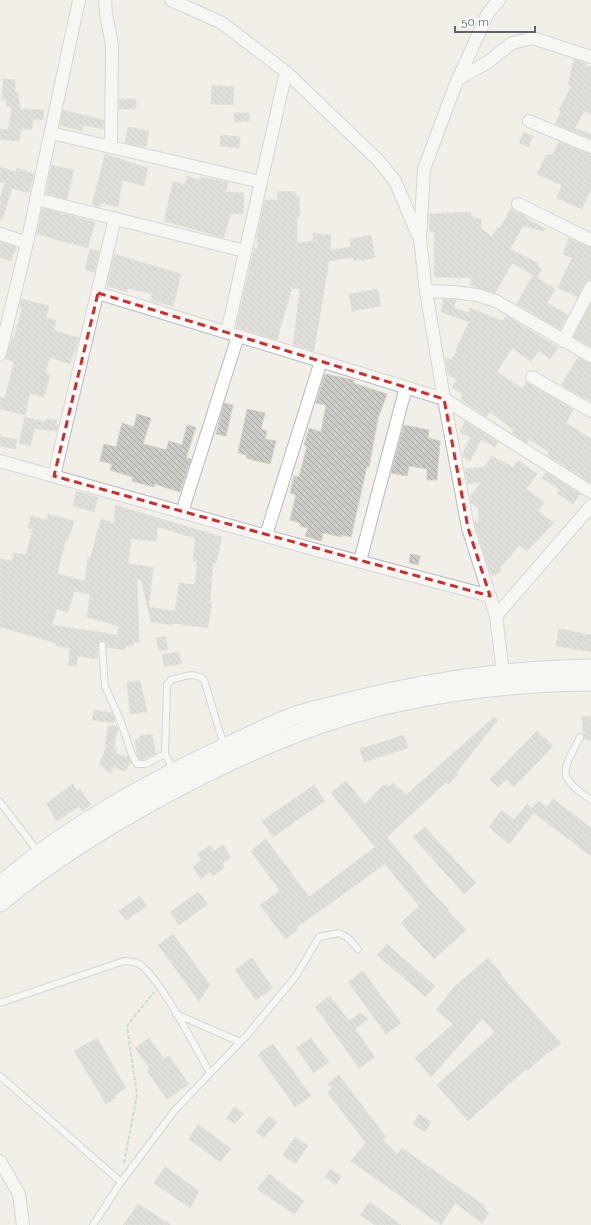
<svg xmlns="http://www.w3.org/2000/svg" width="591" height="1225" font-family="Raleway,sans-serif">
<defs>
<pattern id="building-back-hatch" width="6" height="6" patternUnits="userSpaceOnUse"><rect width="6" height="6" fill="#cccac5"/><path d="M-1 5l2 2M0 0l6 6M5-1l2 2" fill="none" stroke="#a9a8a4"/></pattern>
</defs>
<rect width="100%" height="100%" fill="#f1efe8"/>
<path fill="url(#building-back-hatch)" stroke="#d6d1c6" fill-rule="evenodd" d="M 574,59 L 586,63 L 585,66 L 591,67 L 591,114 L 584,111 L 575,128 L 591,134 L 591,139 L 555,124 L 561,112 L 559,110 L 571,86 L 568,85 Z
M 3,79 L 15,80 L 15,92 L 18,92 L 20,109 L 44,110 L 43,120 L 33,119 L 32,130 L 21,129 L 19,141 L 0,139 L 0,129 L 8,130 L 12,107 L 7,107 L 6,100 L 2,100 Z
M 212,85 L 234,87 L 233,105 L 211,104 Z
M 119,99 L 136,99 L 136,109 L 119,109 Z
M 63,110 L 104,120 L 103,129 L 83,125 L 82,131 L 60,125 Z
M 234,113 L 249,113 L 249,121 L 234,122 Z
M 128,127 L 149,131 L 146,147 L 125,143 Z
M 524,132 L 533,136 L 529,147 L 519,143 Z
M 221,135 L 240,137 L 239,148 L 220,146 Z
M 559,142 L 591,154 L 591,189 L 582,209 L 557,198 L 562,185 L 537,174 L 546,155 L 553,154 Z
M 105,154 L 148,168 L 144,186 L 122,180 L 118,207 L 101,203 L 99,207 L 92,205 Z
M 51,165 L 74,170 L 67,199 L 46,194 Z
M 0,167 L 16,172 L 17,168 L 34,174 L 29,193 L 12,188 L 2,220 L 0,220 L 0,199 L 5,183 L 0,182 Z
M 187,176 L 199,180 L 200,177 L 228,182 L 226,192 L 244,193 L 243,214 L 230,214 L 224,238 L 164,221 L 173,182 L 185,185 Z
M 277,191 L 295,192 L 295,196 L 299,196 L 300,217 L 297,217 L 297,243 L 313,241 L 313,233 L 331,235 L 330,250 L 351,247 L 350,239 L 371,235 L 375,257 L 361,261 L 361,259 L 354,261 L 353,257 L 329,261 L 314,351 L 293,345 L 300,289 L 292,288 L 277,340 L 236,327 L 254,248 L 258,249 L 257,234 L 265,200 L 278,200 Z
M 42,208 L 95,222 L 88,248 L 37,234 Z
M 511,208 L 545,229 L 544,231 L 523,226 L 510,249 L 538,263 L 538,267 L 542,269 L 537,277 L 512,263 L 495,293 L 470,285 L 472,278 L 434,277 L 434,232 L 430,232 L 429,214 L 471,212 L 471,217 L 481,219 L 481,228 L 492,237 L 498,227 L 500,228 Z
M 569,238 L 591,247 L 591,280 L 585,283 L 578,297 L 558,288 L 572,258 L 563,254 Z
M 0,242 L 16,247 L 11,261 L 0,257 Z
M 90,249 L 99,251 L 95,272 L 85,270 Z
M 114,254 L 181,274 L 173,306 L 151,301 L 152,294 L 128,288 L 127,292 L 107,286 Z
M 533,275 L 555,289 L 547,303 L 568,315 L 560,330 L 517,304 Z
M 378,289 L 381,306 L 352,311 L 349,294 Z
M 21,299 L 49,306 L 46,318 L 56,320 L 54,330 L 79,338 L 70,364 L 50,357 L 45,373 L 50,375 L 44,397 L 30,393 L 25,415 L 0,409 L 0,397 L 5,398 L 14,362 L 6,359 L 12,337 L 14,338 L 22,308 L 19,307 Z
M 443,299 L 456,300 L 454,308 L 469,313 L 470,308 L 502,321 L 507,316 L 558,347 L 550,359 L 539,351 L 531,361 L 512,348 L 497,372 L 523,389 L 526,382 L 573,409 L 566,423 L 591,439 L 591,483 L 547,455 L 549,452 L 529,439 L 527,443 L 512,433 L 514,430 L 490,412 L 486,417 L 461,400 L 463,394 L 452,387 L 457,379 L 448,375 L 445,359 L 452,359 L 457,351 L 456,349 L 469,322 L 441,312 Z
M 591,303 L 591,347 L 573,337 Z
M 578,357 L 591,363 L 591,402 L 561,385 Z
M 325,374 L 354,380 L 353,383 L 387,394 L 378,418 L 369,467 L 367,466 L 351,537 L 342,535 L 342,537 L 323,533 L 321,541 L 305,536 L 308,528 L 300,526 L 300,523 L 290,520 L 296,495 L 290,493 L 294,476 L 299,477 L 307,446 L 304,445 L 309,428 L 321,432 L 326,405 L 316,403 Z
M 224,403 L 233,405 L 226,436 L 216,434 Z
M 247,409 L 265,413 L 261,429 L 267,431 L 265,439 L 276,441 L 270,464 L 249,459 L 246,457 L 246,455 L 238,453 Z
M 137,414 L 151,418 L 143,444 L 166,450 L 169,441 L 182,445 L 187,425 L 196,427 L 186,458 L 191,459 L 180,492 L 155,484 L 154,487 L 132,481 L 133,477 L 110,470 L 112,464 L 100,461 L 104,444 L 116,447 L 122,423 L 134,427 Z
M 25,417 L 46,422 L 46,419 L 57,420 L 56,424 L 58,425 L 57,431 L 35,429 L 30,446 L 19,443 Z
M 465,421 L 498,442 L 495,447 L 481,440 L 470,461 L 462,456 L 470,437 L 460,432 Z
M 404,425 L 429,430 L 428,438 L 440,441 L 437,480 L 427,480 L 427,469 L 409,466 L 407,476 L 391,473 Z
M 0,436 L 17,440 L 15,449 L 0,446 Z
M 491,456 L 513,467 L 518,460 L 537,474 L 526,489 L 544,502 L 538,511 L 554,523 L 527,551 L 520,545 L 500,568 L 502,571 L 493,576 L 490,573 L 475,526 L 475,522 L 479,521 L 478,508 L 471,503 L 470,497 L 481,482 L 467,484 L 465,469 L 485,467 Z
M 546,472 L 580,494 L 573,504 L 557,493 L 560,490 L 542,478 Z
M 76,491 L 98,497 L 94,512 L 73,506 Z
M 115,505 L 222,537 L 216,563 L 213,563 L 210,601 L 212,602 L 208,628 L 173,623 L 172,625 L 151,622 L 141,579 L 137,580 L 139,642 L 133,642 L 133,645 L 126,646 L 125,650 L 107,647 L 104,641 L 100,641 L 98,645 L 97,659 L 78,656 L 76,666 L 68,665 L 70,648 L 56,646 L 56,643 L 0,627 L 0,559 L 12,561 L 14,553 L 26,555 L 33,529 L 28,528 L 31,516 L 46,520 L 48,514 L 74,521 L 68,540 L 66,539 L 57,574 L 85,581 L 88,558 L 90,559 L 101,519 L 114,523 ZM 158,527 L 195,538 L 193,561 L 197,561 L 195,585 L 179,583 L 175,611 L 149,607 L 153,567 L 128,564 L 131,539 L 156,541 ZM 74,591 L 90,594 L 87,617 L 119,626 L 117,635 L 52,625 L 57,609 L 67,612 L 69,610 Z
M 410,554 L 420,556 L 418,565 L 409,563 Z
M 559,629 L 591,635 L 591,652 L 556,646 Z
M 165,636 L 168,649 L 159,651 L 156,638 Z
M 179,652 L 181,664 L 164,666 L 162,654 Z
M 140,681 L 147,712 L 130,714 L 127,682 Z
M 94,710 L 112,713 L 115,719 L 114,723 L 92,720 Z
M 591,716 L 591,740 L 584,740 L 582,717 Z
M 494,717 L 498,720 L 456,773 L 458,775 L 449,784 L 446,782 L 387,837 L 430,890 L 449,910 L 448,911 L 466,930 L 434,959 L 401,923 L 419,906 L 385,864 L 296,928 L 298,930 L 285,939 L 260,905 L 280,891 L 251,851 L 266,839 L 309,897 L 375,847 L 331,793 L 346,781 L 365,804 L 383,785 L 384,786 L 386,784 L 389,787 L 393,783 L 406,795 Z
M 114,725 L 118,727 L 114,748 L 117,748 L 116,753 L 128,757 L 132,763 L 128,765 L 126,771 L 113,767 L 111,774 L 99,765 L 107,745 L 105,745 L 108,726 Z
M 537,731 L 553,746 L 514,787 L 506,780 L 498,787 L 490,779 Z
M 152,734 L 156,754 L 140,760 L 137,755 L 135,740 L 140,739 L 139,736 Z
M 404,735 L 408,748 L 364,762 L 360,749 Z
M 73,784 L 77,791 L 80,789 L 91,805 L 82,811 L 79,806 L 57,821 L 46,804 Z
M 314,785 L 325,801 L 273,837 L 262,821 Z
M 553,799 L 591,828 L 591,856 L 534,813 L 509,844 L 489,827 L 502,810 L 514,820 L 527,804 L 532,808 L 539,801 L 547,807 Z
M 425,827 L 476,883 L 464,894 L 413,837 Z
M 223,845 L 231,857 L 222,864 L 225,867 L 213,876 L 210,872 L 201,879 L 193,867 L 202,860 L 197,854 L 210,846 L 214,851 Z
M 198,892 L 208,904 L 179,925 L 170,912 Z
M 140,896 L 147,906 L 126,920 L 119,911 Z
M 173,934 L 210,985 L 199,1001 L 158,945 Z
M 387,944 L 435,986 L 426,997 L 377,955 Z
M 252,958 L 273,988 L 256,1000 L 235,970 Z
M 488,958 L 502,974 L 501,975 L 520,998 L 561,1043 L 549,1053 L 548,1052 L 527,1071 L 526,1069 L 468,1121 L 437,1085 L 495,1032 L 482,1019 L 431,1077 L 415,1058 L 453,1024 L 436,1010 L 454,987 Z
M 363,971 L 401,1023 L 386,1034 L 348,982 Z
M 330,996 L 349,1021 L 360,1013 L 368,1019 L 355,1029 L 375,1057 L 359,1068 L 315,1007 Z
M 97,1038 L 126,1088 L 114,1096 L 116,1098 L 106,1104 L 74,1051 Z
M 149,1038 L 164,1059 L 169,1056 L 189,1084 L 167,1099 L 147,1071 L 150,1069 L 135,1048 Z
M 311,1038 L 329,1062 L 314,1073 L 296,1048 Z
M 273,1044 L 311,1096 L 295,1107 L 258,1054 Z
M 339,1075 L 386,1137 L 383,1140 L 397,1154 L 402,1148 L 486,1207 L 484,1209 L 489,1213 L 482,1223 L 455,1203 L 441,1225 L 351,1161 L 366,1143 L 328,1093 L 332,1087 L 328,1084 Z
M 235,1107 L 244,1114 L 234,1124 L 226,1118 Z
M 419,1114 L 431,1122 L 425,1132 L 413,1124 Z
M 269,1116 L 277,1122 L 264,1138 L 256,1132 Z
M 198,1124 L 231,1149 L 220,1162 L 189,1139 Z
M 295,1137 L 308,1146 L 295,1164 L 283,1155 Z
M 165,1167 L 199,1191 L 190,1208 L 154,1183 Z
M 330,1169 L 342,1176 L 336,1185 L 325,1177 Z
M 269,1174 L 304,1201 L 294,1214 L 257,1189 Z
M 370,1202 L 401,1225 L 375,1225 L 360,1215 Z
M 138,1204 L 171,1225 L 123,1225 Z"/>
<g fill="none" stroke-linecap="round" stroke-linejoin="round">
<g stroke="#b5b8bc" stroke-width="8">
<path id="lane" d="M 102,645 L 105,686 L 121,722 L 132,755 L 137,764 L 146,764 L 165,754
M 580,737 C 562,773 556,775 591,800
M 174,771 L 165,754 L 167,685 L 171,680 C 183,677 194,671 204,680 L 224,746
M 0,802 L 39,853
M 0,1003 L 124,961 C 129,961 135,962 139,964 C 160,977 196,1049 210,1073
M 176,1014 L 240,1042
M 0,1076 L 121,1182
M 93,1225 L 121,1182 L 175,1110 L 248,1034 L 296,976 L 319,937 L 339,933 L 348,938 L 358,949"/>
</g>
<g stroke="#b5b8bc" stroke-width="14">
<path id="street" d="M 105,0 L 106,14 L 112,45 L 111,147
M 171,0 L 222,23 L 286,72 L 378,160 L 395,181 L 418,235
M 499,0 L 488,13 L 455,86 L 424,169 L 420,239 L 426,291 L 444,399 L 468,528 L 496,616 L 503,673
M 460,78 L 488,62 L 512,43 L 533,38 L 591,57
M 529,121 L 591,147
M 51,133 L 261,182
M 36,199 L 245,251
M 518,204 L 591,240
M 0,234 L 27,243
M 426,291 L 454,292 L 477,295 L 496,301 L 591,356
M 98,293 L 444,399 L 591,492
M 227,332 L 286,72
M 563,341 L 591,287
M 0,354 L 27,243 L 79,0
M 532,377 L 591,411
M 0,461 L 320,551 L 490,596
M 54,476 L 115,218
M 182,512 L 238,336
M 266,535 L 321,361
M 360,561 L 406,387
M 496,616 L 591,506
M 0,1161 L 19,1194 L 23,1225"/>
</g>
<g stroke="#b6babf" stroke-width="19">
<path id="secondary" d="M 0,885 C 68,826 149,782 231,744 C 252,735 273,723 296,715 C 311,710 327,707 342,703 C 424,682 507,669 591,668
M 0,903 C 59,854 125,815 193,780 C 247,753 302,728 361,712 C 435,692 514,683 591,682"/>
</g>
<path stroke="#9cc7a9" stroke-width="2" stroke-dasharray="4 2" stroke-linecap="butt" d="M 124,1163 L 137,1095 L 127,1026 L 154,992"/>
<use href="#lane" stroke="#fff" stroke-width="6"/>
<use href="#street" stroke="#fff" stroke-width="12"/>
<use href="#secondary" stroke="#fff" stroke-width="17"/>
</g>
<path d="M0 0H591V1225H0ZM 98,293 L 444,399 L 468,528 L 490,596 L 54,476 Z" fill="#f1efe8" fill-opacity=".55" fill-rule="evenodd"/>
<path fill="none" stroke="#d62828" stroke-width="3" stroke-dasharray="8 5" stroke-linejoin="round" d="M 98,293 L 444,399 L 468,528 L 490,596 L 54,476 Z"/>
<path d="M455 26v6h80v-6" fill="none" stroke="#5f6368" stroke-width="2"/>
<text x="461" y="26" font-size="12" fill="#5f6368" stroke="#ffffff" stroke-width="3" paint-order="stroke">50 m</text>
</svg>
